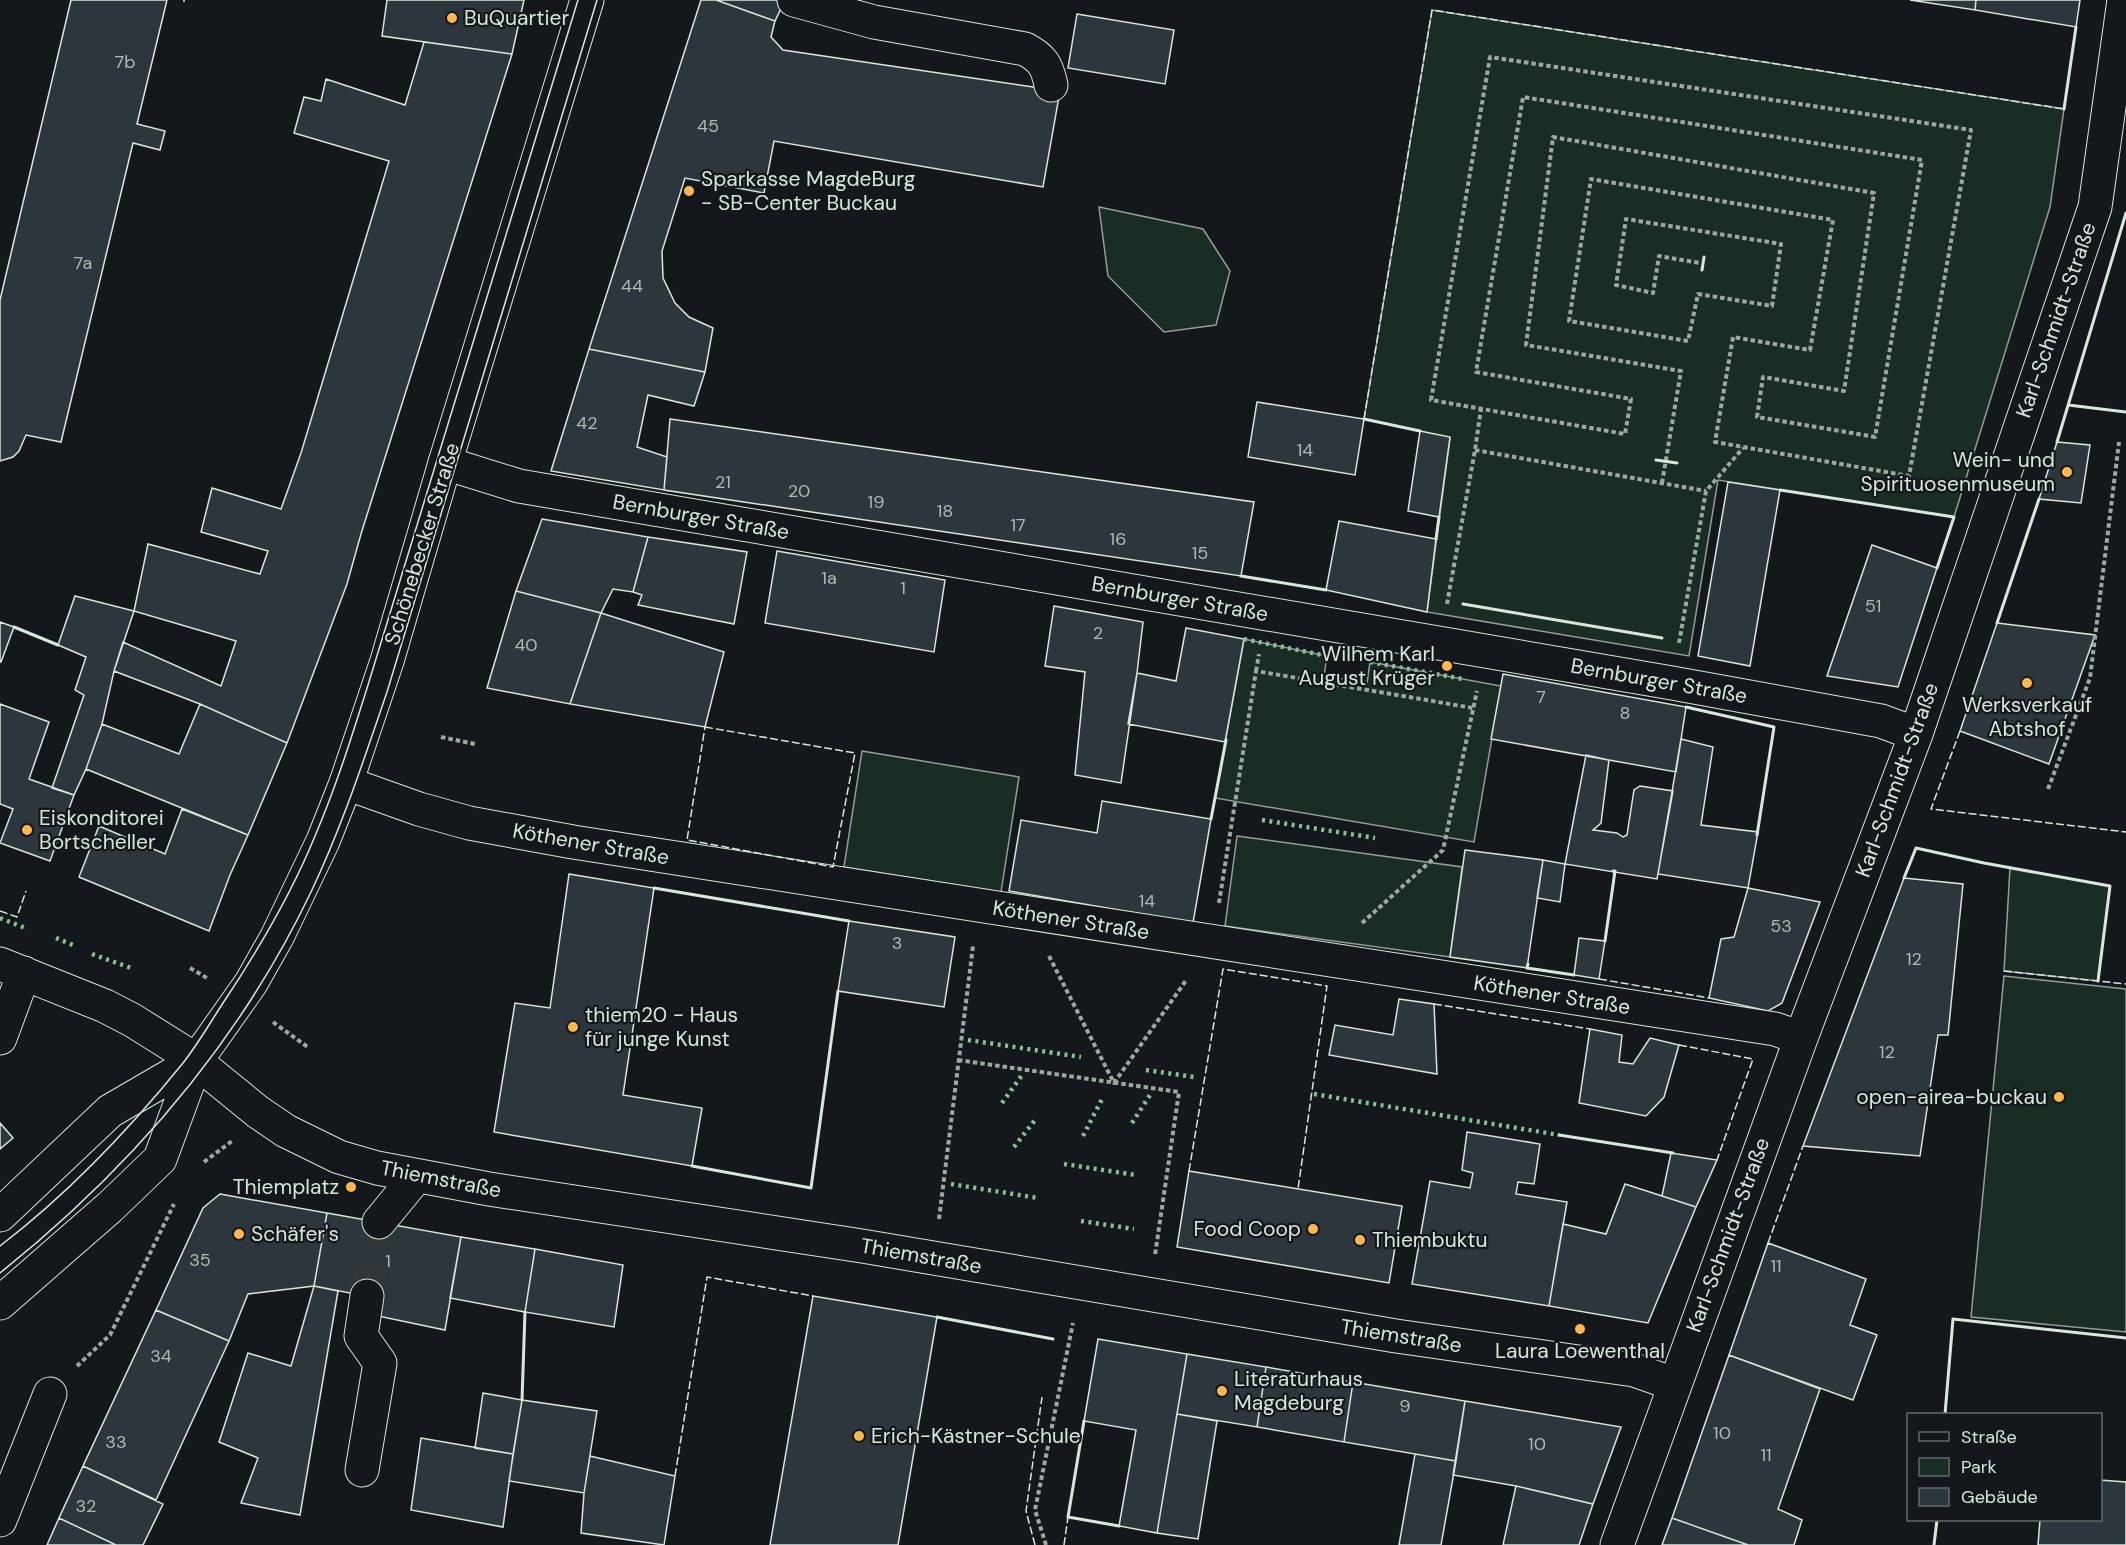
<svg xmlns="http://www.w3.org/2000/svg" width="2126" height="1545" font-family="'DM Sans',sans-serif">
<rect width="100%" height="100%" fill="#14181c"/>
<path fill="#1a2d24" stroke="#939e99" stroke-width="1.5" d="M 1432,10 L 2064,109 L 2050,207 L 1954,517 L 1718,480 L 1689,656 L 1427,612 L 1450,438 L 1364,419 Z
M 1099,207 L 1203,229 L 1230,271 L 1216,325 L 1164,332 L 1108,276 Z
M 1244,639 L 1327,656 L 1324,676 L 1367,683 L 1370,662 L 1501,686 L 1474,842 L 1215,798 Z
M 862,751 L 1019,777 L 1001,892 L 844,867 Z
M 1237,836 L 1462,867 L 1450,957 L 1225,926 Z
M 2010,868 L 2110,886 L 2098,981 L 2004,971 Z
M 2004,976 L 2126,989 L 2126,1332 L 1971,1317 Z"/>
<path fill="#2c363c" stroke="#d8e6dc" stroke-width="1.5" d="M 71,0 L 167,0 L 137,124 L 165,131 L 160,150 L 133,143 L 61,442 L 26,435 L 19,451 L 13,457 L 0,461 L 0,300 Z
M 387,0 L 524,0 L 512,54 L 382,36 Z
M 701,0 L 716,0 L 775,21 L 771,37 L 783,50 L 1060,91 L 1043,187 L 774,141 L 764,193 L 685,178 L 662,251 L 663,278 L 675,303 L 689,317 L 713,328 L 705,372 L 589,349 Z
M 716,0 L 785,0 L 775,21 Z
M 1910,0 L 1976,0 L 1975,10 Z
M 1976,0 L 2080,0 L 2076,27 L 1975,10 Z
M 1077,14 L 1174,30 L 1165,84 L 1068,68 Z
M 424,42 L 512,54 L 361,534 L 347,584 L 287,743 L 200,704 L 114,671 L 123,642 L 221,686 L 236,641 L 134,611 L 148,544 L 260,574 L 268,551 L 201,532 L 212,488 L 281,509 L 301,453 L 389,161 L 294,133 L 304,97 L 321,101 L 326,79 L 405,105 Z
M 589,349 L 705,372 L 694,406 L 648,395 L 637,447 L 667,457 L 664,490 L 551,471 Z
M 1257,402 L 1364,419 L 1355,475 L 1248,457 Z
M 670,419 L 1254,502 L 1241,576 L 664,490 Z
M 1420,431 L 1450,437 L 1439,517 L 1408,511 Z
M 2057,442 L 2090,445 L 2081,503 L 2039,499 Z
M 1728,482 L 1780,490 L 1750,666 L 1698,656 Z
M 542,519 L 648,537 L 633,592 L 613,589 L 601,613 L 516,591 Z
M 1339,521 L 1436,539 L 1427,612 L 1326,590 Z
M 648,537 L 747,552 L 734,624 L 638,605 L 642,595 L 633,592 Z
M 1872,545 L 1937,568 L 1898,687 L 1827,676 Z
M 777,551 L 945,580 L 934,652 L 765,623 Z
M 516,591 L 601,613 L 570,704 L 487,688 Z
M 75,596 L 134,611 L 114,671 L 102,724 L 86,769 L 74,795 L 52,788 L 84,695 L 75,690 L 86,657 L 58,645 Z
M 1054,606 L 1143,622 L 1137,673 L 1121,783 L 1075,775 L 1085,672 L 1045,666 Z
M 601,613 L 724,652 L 705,727 L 570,704 Z
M 0,622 L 14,627 L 1,662 L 0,662 Z
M 1997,623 L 2095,635 L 2049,764 L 1960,731 Z
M 1186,628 L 1244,639 L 1225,742 L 1128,724 L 1137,673 L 1176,681 Z
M 1503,674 L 1686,707 L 1676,772 L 1491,739 Z
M 0,704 L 49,722 L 29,779 L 74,795 L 50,861 L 0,843 L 13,809 L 0,804 Z
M 200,704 L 287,743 L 248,835 L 86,769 L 102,724 L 179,754 Z
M 1681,739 L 1713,747 L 1701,825 L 1758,832 L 1748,888 L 1658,874 Z
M 1586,755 L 1609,760 L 1601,823 L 1593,830 L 1617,833 L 1623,837 L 1627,835 L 1634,790 L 1640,786 L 1673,791 L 1657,879 L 1565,864 Z
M 1102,801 L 1211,819 L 1193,923 L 1009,891 L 1021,820 L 1097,833 Z
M 182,809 L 248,835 L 230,875 L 209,931 L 79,877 L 99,826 L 165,854 Z
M 1465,850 L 1543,860 L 1527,968 L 1450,957 Z
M 1543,860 L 1565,864 L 1560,902 L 1537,898 Z
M 569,874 L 654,888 L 623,1095 L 702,1108 L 692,1166 L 494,1132 L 515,1003 L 550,1008 Z
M 1904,878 L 1963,884 L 1948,1035 L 1938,1035 L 1920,1156 L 1803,1146 Z
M 1748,888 L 1820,902 L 1782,1003 L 1768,1011 L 1709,998 L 1721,939 L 1734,937 Z
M 849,921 L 955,937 L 944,1007 L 838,991 Z
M 1579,938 L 1605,941 L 1599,979 L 1574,975 Z
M 1399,999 L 1434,1004 L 1437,1074 L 1329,1055 L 1335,1025 L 1393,1035 Z
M 1590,1029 L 1622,1035 L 1619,1062 L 1633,1064 L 1650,1038 L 1679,1045 L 1664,1097 L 1646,1116 L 1579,1103 Z
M 0,1123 L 13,1138 L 0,1149 Z
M 1467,1132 L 1540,1144 L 1534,1184 L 1518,1182 L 1516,1194 L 1567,1202 L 1549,1306 L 1412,1284 L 1430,1181 L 1470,1188 L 1473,1173 L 1462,1170 Z
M 1671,1153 L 1717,1160 L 1696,1207 L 1662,1196 Z
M 1189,1171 L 1402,1206 L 1389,1283 L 1177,1247 Z
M 1625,1184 L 1696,1207 L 1648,1323 L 1549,1306 L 1563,1224 L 1606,1234 Z
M 220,1194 L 327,1213 L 314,1286 L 248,1294 L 229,1341 L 156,1310 L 203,1208 Z
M 327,1213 L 461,1237 L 445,1330 L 378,1316 L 381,1299 L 314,1286 Z
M 461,1237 L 535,1249 L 525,1312 L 450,1298 Z
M 1768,1243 L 1866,1279 L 1850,1325 L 1877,1335 L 1853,1400 L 1729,1355 Z
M 535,1249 L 623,1265 L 614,1327 L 525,1312 Z
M 314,1286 L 338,1291 L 300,1515 L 241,1503 L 258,1458 L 219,1442 L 248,1353 L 291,1366 Z
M 813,1296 L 937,1317 L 898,1545 L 770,1545 Z
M 156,1310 L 229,1341 L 156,1500 L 83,1466 Z
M 1098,1339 L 1187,1354 L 1157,1533 L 1119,1526 L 1136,1430 L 1084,1421 Z
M 1187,1354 L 1266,1367 L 1257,1427 L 1177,1414 Z
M 1729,1355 L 1820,1389 L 1778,1509 L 1802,1520 L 1794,1545 L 1748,1545 L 1672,1518 Z
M 1266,1367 L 1353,1382 L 1344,1442 L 1257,1427 Z
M 1353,1382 L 1465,1401 L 1456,1461 L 1344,1442 Z
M 483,1393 L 522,1400 L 513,1454 L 475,1448 Z
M 522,1400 L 597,1411 L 584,1493 L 509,1481 Z
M 1465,1401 L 1621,1427 L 1593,1504 L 1516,1486 L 1453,1475 Z
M 1177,1414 L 1217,1421 L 1198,1539 L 1157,1533 Z
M 421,1438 L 513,1454 L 503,1527 L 411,1510 Z
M 1415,1454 L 1456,1461 L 1441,1545 L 1399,1545 Z
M 590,1456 L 675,1476 L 664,1545 L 581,1533 L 584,1493 Z
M 83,1466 L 163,1504 L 143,1545 L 116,1545 L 59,1518 Z
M 2100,1480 L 2126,1482 L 2126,1545 L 2038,1545 L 2040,1520 L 2100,1520 Z
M 1516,1486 L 1593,1504 L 1579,1545 L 1503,1545 Z
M 59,1518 L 116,1545 L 47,1545 Z
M 1672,1518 L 1748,1545 L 1662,1545 Z"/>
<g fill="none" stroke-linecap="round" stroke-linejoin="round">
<path stroke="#313739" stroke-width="33" stroke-dasharray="33 16" stroke-linecap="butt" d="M 367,1296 L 379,1222"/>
<g stroke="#d8e6dc" stroke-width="35">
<path id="minor" d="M 794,0 L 874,22 L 1025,49 C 1042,58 1047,65 1051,85
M 445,463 L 519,486 L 1672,683 L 1881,721 L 1916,734
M 346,783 L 419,809 L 469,823 L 573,842 L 1775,1029 L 1801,1038
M 0,964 L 105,1006 L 132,1020 L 188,1055 L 258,1112 L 286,1131 L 339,1157 L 377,1168 L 489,1189 L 862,1246 L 1396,1336 L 1634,1370 L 1674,1384
M 0,1038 L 24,973
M 379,1222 L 416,1177
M 362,1470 L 380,1363 L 361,1336 L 367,1296
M 0,1520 L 50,1394
M 1617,1545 L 1801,1038 L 1916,734 L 2095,207 L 2124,0"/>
</g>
<g stroke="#d8e6dc" stroke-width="35">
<path id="major" d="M 0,1215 L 110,1111 L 196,1061
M 0,1303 L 110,1207 L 160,1159 L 196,1061 L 251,983 L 277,937 L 323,841 L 346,783 L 387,661 L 445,463 L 587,0"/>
</g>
<path stroke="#9da8a2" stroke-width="4" stroke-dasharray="4.5 3" stroke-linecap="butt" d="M 1475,450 L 1706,491
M 1662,483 L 1681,371 L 1526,345 L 1553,137 L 1874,193 L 1844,391 L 1763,377 L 1757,417 L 1875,437 L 1922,160 L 1523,97 L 1476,372 L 1631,399 L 1625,434 L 1431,400 L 1490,57 L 1971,130 L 1909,476 L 1715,442 L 1733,337 L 1810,350 L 1833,220 L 1591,179 L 1569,321 L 1688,341 L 1698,294 L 1772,306 L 1781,244 L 1626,219 L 1616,285 L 1653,293 L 1659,256 L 1700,263
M 1447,604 L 1475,450 L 1481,409
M 1679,643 L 1706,491 L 1743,448
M 1256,671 L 1259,654
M 441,737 L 475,744
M 2048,789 L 2090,678 L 2119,442
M 1219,903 L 1256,671 L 1473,708
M 1362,923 L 1443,850 L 1477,691
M 1049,956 L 1114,1083 L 1187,979
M 190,968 L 207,978
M 273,1022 L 309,1048
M 958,1060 L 1179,1092 L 1155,1255
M 204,1162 L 232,1141
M 939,1219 L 973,946
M 77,1366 L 110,1335 L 174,1204
M 1046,1545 L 1035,1510 L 1073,1323"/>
<use href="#minor" stroke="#14181c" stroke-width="33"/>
<use href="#major" stroke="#14181c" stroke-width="33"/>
<path stroke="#d8e6dc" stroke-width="1.5" d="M 0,1246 C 69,1193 128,1131 183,1063 C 198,1044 210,1023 223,1003 C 259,949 291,895 315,836 C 336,787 352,736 368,685 L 578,0
M 0,1273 C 130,1169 239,1043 311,892 C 342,827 364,759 387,692 L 597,0"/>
<path stroke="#8ac095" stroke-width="4.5" stroke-dasharray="3 4.5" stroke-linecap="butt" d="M 1244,639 L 1327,656
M 1370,662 L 1463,679
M 1262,820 L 1375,838
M 0,918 L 28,929
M 56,938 L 73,945
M 92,954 L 131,968
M 968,1040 L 1081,1057
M 1146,1070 L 1194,1077
M 1314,1094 L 1559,1135
M 1002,1103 L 1022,1075
M 1132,1123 L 1150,1095
M 1083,1136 L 1102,1099
M 1014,1147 L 1035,1120
M 1064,1164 L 1136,1175
M 951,1184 L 1038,1198
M 1081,1221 L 1134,1229"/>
<path stroke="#d8e6dc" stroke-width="1.5" stroke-dasharray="8 3" stroke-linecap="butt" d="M 184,2 L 184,0
M 1364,419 L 1432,10 L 2064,109
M 705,727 L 855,753 L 833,867 L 687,840 Z
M 1960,731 L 1931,809 L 2126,832
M 0,911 L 17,917 L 26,891
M 2004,971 L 2126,984
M 1599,979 L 1709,998
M 1434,1004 L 1590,1029
M 1679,1045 L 1753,1059 L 1717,1160
M 1189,1171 L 1223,969 L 1327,986 L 1298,1189
M 1768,1243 L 1803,1146
M 675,1476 L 707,1277 L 813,1296
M 1035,1545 L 1026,1511 L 1042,1397
M 1064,1545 L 1068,1517"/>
<path stroke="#d8e6dc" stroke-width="3" d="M 2064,109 L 2076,27
M 1702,270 L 1704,257
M 2068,405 L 2126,412
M 1364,419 L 1420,431
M 2057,442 L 2126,213
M 1656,460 L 1677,463
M 1780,490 L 1954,517 L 1937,568
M 1436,539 L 1439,517
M 1241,576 L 1326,590
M 1463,604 L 1662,638
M 1997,623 L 2039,499
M 14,627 L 58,645
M 1686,707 L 1774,727 L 1757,835
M 1211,819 L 1226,740
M 1904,878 L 1916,848 L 1984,863 L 2110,886 L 2098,981
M 654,888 L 849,921
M 1605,941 L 1615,871 L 1613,871
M 1528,964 L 1527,968 L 1574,975
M 1559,1135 L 1673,1153
M 692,1166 L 811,1188 L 838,991
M 937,1317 L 1053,1339
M 522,1400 L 525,1312
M 1945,1414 L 1953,1319 L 2126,1338
M 1084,1421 L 1068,1517 L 1119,1526
M 1934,1545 L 1937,1520"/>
</g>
<g fill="#ffb74d" stroke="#14181c" stroke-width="2">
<circle cx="452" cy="18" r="6"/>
<circle cx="689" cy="191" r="6"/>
<circle cx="2067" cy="472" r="6"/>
<circle cx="1447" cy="666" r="6"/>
<circle cx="2027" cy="683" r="6"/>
<circle cx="27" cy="830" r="6"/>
<circle cx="573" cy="1027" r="6"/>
<circle cx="2059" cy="1097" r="6"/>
<circle cx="351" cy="1187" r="6"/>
<circle cx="1313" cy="1229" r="6"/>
<circle cx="239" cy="1234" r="6"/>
<circle cx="1360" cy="1240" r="6"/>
<circle cx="1580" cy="1329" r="6"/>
<circle cx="1222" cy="1391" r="6"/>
<circle cx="859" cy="1436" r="6"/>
</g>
<g text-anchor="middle" stroke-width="4.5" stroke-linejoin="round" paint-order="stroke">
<g font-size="18" fill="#adbab4">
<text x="125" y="68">7b</text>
<text x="708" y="132">45</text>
<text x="83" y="269">7a</text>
<text x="632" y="292">44</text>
<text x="587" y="429">42</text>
<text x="1305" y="456">14</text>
<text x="723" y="488">21</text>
<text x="799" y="497">20</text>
<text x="876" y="508">19</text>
<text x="945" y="517">18</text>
<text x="1018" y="531">17</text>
<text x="1118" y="545">16</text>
<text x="1200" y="559">15</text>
<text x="829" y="584">1a</text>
<text x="903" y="594">1</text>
<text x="1873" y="612">51</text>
<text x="1098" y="639">2</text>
<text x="526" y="651">40</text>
<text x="1541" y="703">7</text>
<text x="1625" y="719">8</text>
<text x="1147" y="907">14</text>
<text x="1781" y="932">53</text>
<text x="897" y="949">3</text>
<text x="1914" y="965">12</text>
<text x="1887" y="1058">12</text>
<text x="200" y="1266">35</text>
<text x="388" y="1267">1</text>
<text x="1776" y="1272">11</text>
<text x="161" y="1362">34</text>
<text x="1405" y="1412">9</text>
<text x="1722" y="1439">10</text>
<text x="116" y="1448">33</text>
<text x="1537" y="1450">10</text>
<text x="1766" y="1461">11</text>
<text x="86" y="1512">32</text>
</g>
<g font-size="21" fill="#d8e6dc" stroke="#14181c" text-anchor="start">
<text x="464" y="25">BuQuartier</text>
<text x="701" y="186">Sparkasse MagdeBurg<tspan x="701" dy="24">- SB-Center Buckau</tspan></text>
<text x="2055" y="467" text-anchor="end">Wein- und<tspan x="2055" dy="24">Spirituosenmuseum</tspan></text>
<text x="1435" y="661" text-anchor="end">Wilhem Karl<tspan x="1435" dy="24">August Krüger</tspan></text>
<text x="2027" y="712" text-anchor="middle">Werksverkauf<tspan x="2027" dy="24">Abtshof</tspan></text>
<text x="39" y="825">Eiskonditorei<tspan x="39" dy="24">Bortscheller</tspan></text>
<text x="585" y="1022">thiem20 - Haus<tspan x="585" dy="24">für junge Kunst</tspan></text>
<text x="2047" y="1104" text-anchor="end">open-airea-buckau</text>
<text x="339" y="1194" text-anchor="end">Thiemplatz</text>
<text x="1301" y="1236" text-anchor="end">Food Coop</text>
<text x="251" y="1241">Schäfer's</text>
<text x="1372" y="1247">Thiembuktu</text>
<text x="1580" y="1358" text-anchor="middle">Laura Loewenthal</text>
<text x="1234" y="1386">Literaturhaus<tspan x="1234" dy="24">Magdeburg</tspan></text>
<text x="871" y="1443">Erich-Kästner-Schule</text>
</g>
<g font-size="21" fill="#d8e6dc" stroke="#14181c">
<text transform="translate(2056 320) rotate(-71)" y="7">Karl-Schmidt-Straße</text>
<text transform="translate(701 517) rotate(10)" y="7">Bernburger Straße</text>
<text transform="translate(422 544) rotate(-73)" y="7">Schönebecker Straße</text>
<text transform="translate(1180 599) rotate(10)" y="7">Bernburger Straße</text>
<text transform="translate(1659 681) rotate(10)" y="7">Bernburger Straße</text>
<text transform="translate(1897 780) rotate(-70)" y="7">Karl-Schmidt-Straße</text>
<text transform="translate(591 844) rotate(10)" y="7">Köthener Straße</text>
<text transform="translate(1071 920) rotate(9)" y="7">Köthener Straße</text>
<text transform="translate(1552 995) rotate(9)" y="7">Köthener Straße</text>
<text transform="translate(441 1179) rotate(11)" y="7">Thiemstraße</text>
<text transform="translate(1728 1235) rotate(-70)" y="7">Karl-Schmidt-Straße</text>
<text transform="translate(921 1256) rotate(10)" y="7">Thiemstraße</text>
<text transform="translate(1401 1336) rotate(9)" y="7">Thiemstraße</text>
</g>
</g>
<rect x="1907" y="1413" width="195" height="108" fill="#14181c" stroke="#626a69" stroke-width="1.5"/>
<rect x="1919" y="1432" width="30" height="9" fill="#14181c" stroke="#626a69" stroke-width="1.5"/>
<text x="1961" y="1443" font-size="18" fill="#d8e6dc">Straße</text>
<rect x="1919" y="1458" width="30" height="18" fill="#1a2d24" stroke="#626a69" stroke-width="1.5"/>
<text x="1961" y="1473" font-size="18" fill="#d8e6dc">Park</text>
<rect x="1919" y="1488" width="30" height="18" fill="#2c363c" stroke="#626a69" stroke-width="1.5"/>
<text x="1961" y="1503" font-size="18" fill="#d8e6dc">Gebäude</text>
</svg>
